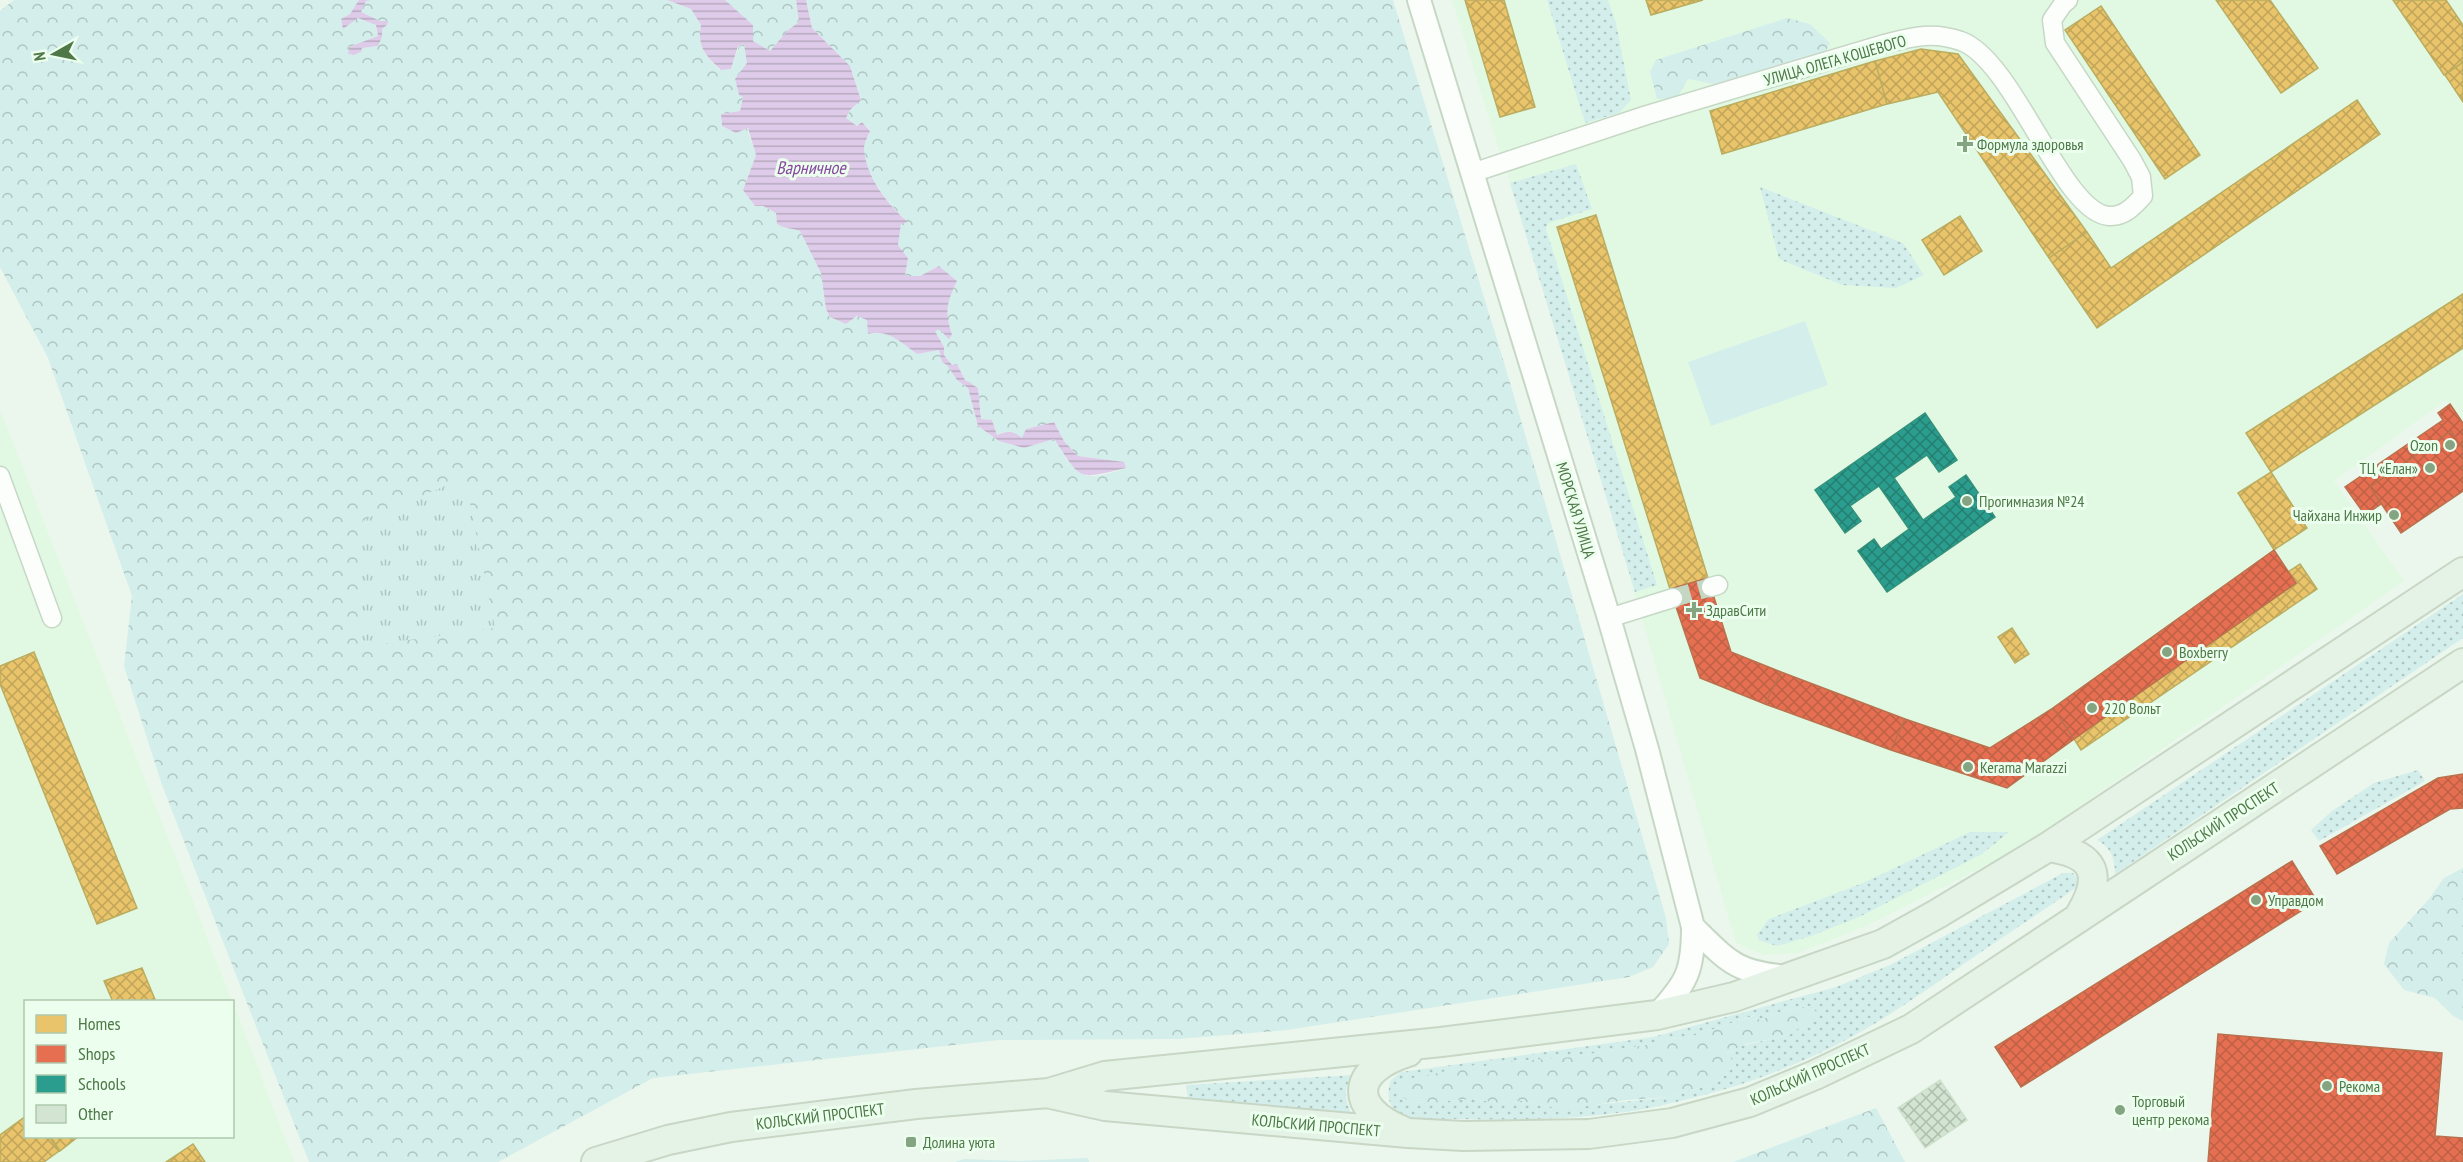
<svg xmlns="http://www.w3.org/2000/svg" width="2463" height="1162" font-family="'PT Sans Narrow',sans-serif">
<defs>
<pattern id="grass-dots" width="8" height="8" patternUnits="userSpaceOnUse" patternTransform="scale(1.5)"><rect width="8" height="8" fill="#d4eeec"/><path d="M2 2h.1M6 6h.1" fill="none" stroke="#aec6c1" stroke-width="1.8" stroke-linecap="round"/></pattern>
<pattern id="forest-crowns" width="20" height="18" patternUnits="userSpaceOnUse" patternTransform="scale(1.5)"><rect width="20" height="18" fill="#d4eeec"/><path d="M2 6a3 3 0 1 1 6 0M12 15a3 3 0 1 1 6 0" fill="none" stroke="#aec6c1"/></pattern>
<pattern id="park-tufts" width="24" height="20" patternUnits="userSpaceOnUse" patternTransform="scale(1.5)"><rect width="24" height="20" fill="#d4eeec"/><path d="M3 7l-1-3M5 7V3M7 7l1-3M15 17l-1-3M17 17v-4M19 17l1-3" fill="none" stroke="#aec6c1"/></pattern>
<pattern id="water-rules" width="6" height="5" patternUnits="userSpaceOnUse" patternTransform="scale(1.5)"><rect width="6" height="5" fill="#decbe9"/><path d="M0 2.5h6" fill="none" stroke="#b6aabf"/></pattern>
<pattern id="homes-cross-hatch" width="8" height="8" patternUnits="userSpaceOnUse" patternTransform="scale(1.5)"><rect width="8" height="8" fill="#e9c46a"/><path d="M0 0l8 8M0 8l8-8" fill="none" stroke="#bfa459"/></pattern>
<pattern id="shops-cross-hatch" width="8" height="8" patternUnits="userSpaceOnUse" patternTransform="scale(1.5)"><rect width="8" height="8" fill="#e76f51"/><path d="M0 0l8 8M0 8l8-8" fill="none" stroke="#bd6045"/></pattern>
<pattern id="schools-cross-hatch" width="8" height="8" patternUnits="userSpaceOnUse" patternTransform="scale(1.5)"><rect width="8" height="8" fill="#2a9d8f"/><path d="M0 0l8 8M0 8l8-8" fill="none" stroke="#257f71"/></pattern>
<pattern id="building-cross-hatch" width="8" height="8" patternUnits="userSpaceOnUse" patternTransform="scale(1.5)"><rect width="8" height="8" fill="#d3e4d3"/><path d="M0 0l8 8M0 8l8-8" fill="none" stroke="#adbead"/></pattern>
</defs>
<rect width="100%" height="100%" fill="#ebf7ec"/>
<path fill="#e1f9e3" d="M 1452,0 L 2463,0 L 2463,423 L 2446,400 L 2334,481 L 2404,581 L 2018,849 L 1868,925 L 1798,953 L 1764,955 L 1736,943 L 1591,443 Z
M 0,410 L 232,1001 L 26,1002 L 26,1136 L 232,1136 L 233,1003 L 294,1162 L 0,1162 Z"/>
<path fill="url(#grass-dots)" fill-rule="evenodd" d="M 1547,0 L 1608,0 L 1616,23 L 1631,100 L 1619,113 L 1585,123 Z
M 1576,164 L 1592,209 L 1548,223 L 1546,229 L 1657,585 L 1635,592 L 1510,183 Z
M 1760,187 L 1903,243 L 1924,275 L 1896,288 L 1842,285 L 1779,259 Z
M 2463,594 L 2463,638 L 2115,874 C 2115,859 2111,847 2097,840 Z
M 2418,770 L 2425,781 L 2319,841 L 2311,830 L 2332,811 L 2374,783 Z
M 1970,832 L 2009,832 L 1982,854 L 1859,917 L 1811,936 L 1777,946 L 1759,940 L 1757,935 L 1769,919 L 1863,883 Z
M 2063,873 L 2073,873 L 2078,879 L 2077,887 C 2041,912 2004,936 1968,961 C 1914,999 1859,1038 1797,1063 C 1753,1082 1706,1096 1659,1106 C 1593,1120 1523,1120 1456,1119 C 1439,1119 1412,1123 1398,1113 C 1387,1106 1387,1091 1391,1080 L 1401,1072 L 1653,1037 L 1836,987 L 1890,965 ZM 1810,1006 L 1816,1012 L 1789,1035 L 1741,1046 L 1726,1054 L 1736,1065 L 1713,1086 L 1687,1090 L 1670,1097 L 1547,1110 L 1554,1107 L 1522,1101 L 1498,1103 L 1472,1099 L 1412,1103 L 1398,1081 L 1479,1066 L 1480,1068 L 1503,1062 L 1572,1057 L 1646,1045 L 1666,1038 L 1687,1039 L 1709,1029 L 1717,1030 L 1717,1028 L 1755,1015 L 1752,1020 L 1765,1018 L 1785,1010 Z
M 1352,1075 C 1343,1089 1345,1100 1352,1115 L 1188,1098 L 1186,1085 Z"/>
<path fill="url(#forest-crowns)" d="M 14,0 L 360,0 L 350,14 L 341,19 L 343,28 L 358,17 L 376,25 L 378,37 L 349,47 L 348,54 L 354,55 L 361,52 L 362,48 L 378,46 L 382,37 L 382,29 L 388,24 L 386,21 L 380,21 L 360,12 L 366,1 L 372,0 L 667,0 L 691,9 L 701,25 C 697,47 705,55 720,70 L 731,69 L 739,46 L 744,44 L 748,63 L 735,79 L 739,95 L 743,97 L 740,111 L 721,114 L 722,126 L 736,133 L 747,128 L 756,155 L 743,190 L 755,206 L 763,206 L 776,213 L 777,224 C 784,229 792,228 800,231 L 821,273 L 826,309 L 830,317 L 846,324 L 858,316 L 868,320 L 868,334 C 887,328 902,343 917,354 L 939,350 L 942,362 L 947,365 L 957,380 L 968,388 L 978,426 L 999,441 L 1024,448 L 1054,439 C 1078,477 1079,484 1126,468 L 1123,462 L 1078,456 L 1064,441 L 1054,422 L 1026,429 L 1022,439 C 1014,430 1008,431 997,435 L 992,420 L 981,419 L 978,388 L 965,380 L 957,364 L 952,365 L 944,355 L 944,347 L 935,331 L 938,328 L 949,338 L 952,335 C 945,312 946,304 957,281 L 939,266 L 920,276 L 905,277 L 908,258 L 898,245 L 901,223 L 908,222 C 889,205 865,175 864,149 C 864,143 868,136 870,130 L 862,122 L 857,126 L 846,118 L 850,110 L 861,99 L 850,66 L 812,28 L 806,0 L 1393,0 L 1506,369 L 1666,918 L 1669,944 L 1653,967 L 1629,977 L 1287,1030 L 1178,1039 L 1000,1040 L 653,1078 L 498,1162 L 309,1162 L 162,785 L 124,666 L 132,596 L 48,358 L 0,267 L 0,11 Z
M 725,0 L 796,0 L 799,22 L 788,30 L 770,51 L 752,41 L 753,25 Z
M 1787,18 L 1810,24 L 1830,43 L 1823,56 L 1714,84 L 1688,79 L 1677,98 L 1657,99 L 1650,72 L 1656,60 Z
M 2463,868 L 2463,1021 L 2452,1015 L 2435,998 L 2404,990 L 2384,964 L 2389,943 L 2429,899 L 2444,878 Z
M 1810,1006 L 1816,1012 L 1812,1015 L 1812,1019 L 1789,1035 L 1746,1044 L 1727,1053 L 1736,1065 L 1713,1086 L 1687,1090 L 1670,1097 L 1626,1100 L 1582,1107 L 1589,1110 L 1544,1111 L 1553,1107 L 1522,1101 L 1498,1103 L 1472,1099 L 1412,1103 L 1398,1094 L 1398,1081 L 1451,1070 L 1459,1066 L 1479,1065 L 1480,1068 L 1503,1062 L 1572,1057 L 1646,1045 L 1666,1038 L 1687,1039 L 1709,1029 L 1717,1030 L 1717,1028 L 1759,1014 L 1754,1020 L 1765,1018 L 1785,1010 Z
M 1876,1108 L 1905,1162 L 1733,1162 Z
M 1088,1158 L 1089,1162 L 955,1162 L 965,1159 L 1018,1161 Z"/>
<path fill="url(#park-tufts)" d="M 465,478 L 495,628 L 359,647 L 363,520 Z"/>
<path fill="#d4eeec" d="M 1805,321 L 1828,385 L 1711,426 L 1688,362 Z"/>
<path fill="url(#water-rules)" d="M 359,0 L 372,0 L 366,1 L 361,12 L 380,21 L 386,21 L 388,24 L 382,29 L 382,37 L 378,46 L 362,48 L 361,52 L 354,55 L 348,54 L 349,47 L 378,36 L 376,25 L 358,18 L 343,29 L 341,19 L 350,14 Z
M 667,0 L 725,0 L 753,25 L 753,41 L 770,51 L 788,30 L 799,22 L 796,0 L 806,0 L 812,28 L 850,66 L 861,100 L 850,110 L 846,118 L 857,126 L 862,122 L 870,131 C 868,136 864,143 864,149 C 866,177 888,205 908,222 L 901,224 L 898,245 L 908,258 L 905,276 L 920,276 L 939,266 L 957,281 C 946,304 945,312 952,335 L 949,339 L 939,329 L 935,331 L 944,347 L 944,355 L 952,365 L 957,364 L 965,380 L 978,388 L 981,419 L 992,420 L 997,435 C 1008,431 1013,430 1022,438 L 1026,429 L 1054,422 L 1064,441 L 1078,456 L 1124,462 L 1126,468 C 1076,480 1082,481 1054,439 L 1024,448 L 999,441 L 978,426 L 968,388 L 957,380 L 947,365 L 942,362 L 939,350 L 917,354 C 902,343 887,328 868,334 L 867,320 L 857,316 L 846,324 L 830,317 L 826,309 L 821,273 L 800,231 C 792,228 784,229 777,224 L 776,213 L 763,206 L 755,206 L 743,190 L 756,155 L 748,128 L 736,133 L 722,126 L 721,114 L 740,111 L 743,97 L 739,95 L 735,79 L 747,63 L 744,44 L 738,46 L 731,69 L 721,70 C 705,55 697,47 701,25 L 691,9 Z"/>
<path fill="url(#homes-cross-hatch)" stroke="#baad60" stroke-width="1.5" d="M 1465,0 L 1504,0 L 1535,107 L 1500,117 Z
M 1646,0 L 1703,0 L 1651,15 Z
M 2216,0 L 2270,0 L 2318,68 L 2281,93 Z
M 2393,0 L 2446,0 L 2463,25 L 2463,62 L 2444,75 Z
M 2101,6 L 2200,155 L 2165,179 L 2065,30 Z
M 1921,49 L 1958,54 L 2087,232 L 2049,258 L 1938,92 L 1887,104 L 1875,61 Z
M 1875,61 L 1887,104 L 1722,154 L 1710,111 Z
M 2463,62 L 2463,102 L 2445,75 Z
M 2357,100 L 2380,134 L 2097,328 L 2049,258 L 2087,232 L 2111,268 Z
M 1596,215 L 1708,578 L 1670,589 L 1557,227 Z
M 1960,216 L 1982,251 L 1944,275 L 1922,240 Z
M 2463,294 L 2463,348 L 2271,472 L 2246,433 Z
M 2271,472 L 2307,528 L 2274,550 L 2238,493 Z
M 2300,564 L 2317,589 L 2081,750 L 2074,739 L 2296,583 L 2288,572 Z
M 2012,628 L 2029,654 L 2015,663 L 1998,637 Z
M 34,652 L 137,908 L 97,924 L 0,684 L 0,666 Z
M 142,968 L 156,1002 L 113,1002 L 104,981 Z
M 26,1116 L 26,1136 L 49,1136 L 59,1151 L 44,1162 L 0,1162 L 0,1135 Z
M 50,1136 L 79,1136 L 60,1151 Z
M 193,1144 L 205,1162 L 166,1162 Z"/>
<path fill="url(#shops-cross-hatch)" stroke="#b9724e" stroke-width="1.5" d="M 2450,404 L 2463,423 L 2463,449 L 2451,431 L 2370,487 L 2381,504 L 2365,515 L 2345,487 L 2443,420 L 2438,413 Z
M 2451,431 L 2463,449 L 2463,491 L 2401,533 L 2370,487 Z
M 2274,550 L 2296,583 L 2074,739 L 2053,708 Z
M 1708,578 L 1731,652 L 1781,672 L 1765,704 L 1700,678 L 1670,589 Z
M 1781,672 L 1905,719 L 1891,750 L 1765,704 Z
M 2053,708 L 2074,739 L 2007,788 L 1891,750 L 1905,719 L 1990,748 Z
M 2463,774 L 2463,808 L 2450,809 L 2337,874 L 2320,846 L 2438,778 Z
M 2292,861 L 2317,901 L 2021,1087 L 1995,1047 Z
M 2218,1034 L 2442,1053 L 2435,1136 L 2463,1138 L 2463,1162 L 2208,1162 Z"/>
<path fill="url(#schools-cross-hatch)" stroke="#35927a" stroke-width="1.5" d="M 1925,413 L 1957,460 L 1939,472 L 1927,455 L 1894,478 L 1923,520 L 1956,497 L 1949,487 L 1966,475 L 1995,517 L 1887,592 L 1858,551 L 1874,539 L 1881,549 L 1909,529 L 1879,486 L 1850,506 L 1861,521 L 1845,533 L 1815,490 Z"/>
<path fill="url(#building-cross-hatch)" stroke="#cee1cd" stroke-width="1.5" d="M 1940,1080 L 1967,1120 L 1925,1148 L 1898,1108 Z"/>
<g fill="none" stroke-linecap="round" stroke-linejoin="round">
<path stroke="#c4d7c3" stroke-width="18" stroke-dasharray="18 9" stroke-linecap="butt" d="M 1673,598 L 1711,587"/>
<g stroke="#c6d8c5" stroke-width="21">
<path id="minor" d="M 1472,173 L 1647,115 L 1884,44 C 1912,37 1932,31 1961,41 C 2015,61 2062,213 2109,216 C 2124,217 2134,206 2143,196 L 2141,177 L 2132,160 L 2055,43 L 2052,20 L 2063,4 L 2068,0
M 0,476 L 52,618
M 1711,587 L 1718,585
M 1609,618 L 1673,598"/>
</g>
<g stroke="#c6d8c5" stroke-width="26">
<path id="tertiary" d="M 1419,0 L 1609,618 L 1647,749 L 1693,927 C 1693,972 1687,982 1657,1015
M 1693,927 C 1729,962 1736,973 1789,977"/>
</g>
<g stroke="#c7d6c5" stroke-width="32">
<path id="primary" d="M 2048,847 C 2095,854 2104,874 2080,915
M 1051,1094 L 1105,1106 L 1408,1133 L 1464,1136 L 1589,1134 L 1672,1123 L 1750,1102 L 1815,1075 L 1911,1029 L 2463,663
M 1403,1131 C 1347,1108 1351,1070 1408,1052
M 596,1162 L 668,1140 L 731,1127 L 916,1104 L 1049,1093 L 1105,1076 L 1441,1042 L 1657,1015 L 1734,997 L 1883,944 L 1937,914 L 2048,847 L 2463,572"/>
</g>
<use href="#minor" stroke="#fcfefc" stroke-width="18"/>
<use href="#tertiary" stroke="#fcfefc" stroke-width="22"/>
<use href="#primary" stroke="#e5f3e7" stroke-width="28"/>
</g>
<g fill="#85a481" stroke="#ecffee" stroke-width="2">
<path d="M1962 135h6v6h6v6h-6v6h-6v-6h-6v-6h6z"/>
<circle cx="2450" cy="445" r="6"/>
<circle cx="2430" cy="468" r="6"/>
<circle cx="1967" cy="501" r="6"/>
<circle cx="2394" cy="515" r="6"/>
<path d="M1691 601h6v6h6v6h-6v6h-6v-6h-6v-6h6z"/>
<circle cx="2167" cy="652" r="6"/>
<circle cx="2092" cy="708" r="6"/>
<circle cx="1968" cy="767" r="6"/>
<circle cx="2256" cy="900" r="6"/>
<circle cx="2327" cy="1086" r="6"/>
<circle cx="2120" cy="1110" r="6"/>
<rect x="905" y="1136" width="12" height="12" rx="3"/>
</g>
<g text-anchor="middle" stroke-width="6" stroke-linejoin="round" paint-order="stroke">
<g font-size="16" fill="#4e7848" stroke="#ecffee">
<text transform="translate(1835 60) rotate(-16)" y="6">УЛИЦА ОЛЕГА КОШЕВОГО</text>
<text transform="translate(1576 510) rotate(73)" y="6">МОРСКАЯ УЛИЦА</text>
<text transform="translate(2223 821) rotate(-33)" y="6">КОЛЬСКИЙ ПРОСПЕКТ</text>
<text transform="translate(1810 1074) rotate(-24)" y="6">КОЛЬСКИЙ ПРОСПЕКТ</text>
<text transform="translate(820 1116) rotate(-7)" y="6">КОЛЬСКИЙ ПРОСПЕКТ</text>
<text transform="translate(1316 1125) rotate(5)" y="6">КОЛЬСКИЙ ПРОСПЕКТ</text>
</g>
<g font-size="16" fill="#4e7848" stroke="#ecffee" text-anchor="start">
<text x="1977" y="150">Формула здоровья</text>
<text x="2438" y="451" text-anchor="end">Ozon</text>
<text x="2418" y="474" text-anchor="end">ТЦ «Елан»</text>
<text x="1979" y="507">Прогимназия №24</text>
<text x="2382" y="521" text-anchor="end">Чайхана Инжир</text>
<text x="1706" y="616">ЗдравСити</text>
<text x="2179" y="658">Boxberry</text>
<text x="2104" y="714">220 Вольт</text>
<text x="1980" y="773">Kerama Marazzi</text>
<text x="2268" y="906">Управдом</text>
<text x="2339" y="1092">Рекома</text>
<text x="2132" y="1107">Торговый<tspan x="2132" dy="18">центр рекома</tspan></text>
<text x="923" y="1148">Долина уюта</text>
</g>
<g font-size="18" font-style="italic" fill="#8749a2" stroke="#ecffee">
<text x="811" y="174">Варничное</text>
</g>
</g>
<rect x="24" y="1000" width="210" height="138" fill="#ecffee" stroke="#adc9ac" stroke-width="1.5"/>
<rect x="36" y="1015" width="30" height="18" fill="#e9c46a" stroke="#adc9ac" stroke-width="1.5"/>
<text x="78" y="1030" font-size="18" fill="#4e7848">Homes</text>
<rect x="36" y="1045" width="30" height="18" fill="#e76f51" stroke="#adc9ac" stroke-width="1.5"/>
<text x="78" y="1060" font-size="18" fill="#4e7848">Shops</text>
<rect x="36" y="1075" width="30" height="18" fill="#2a9d8f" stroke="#adc9ac" stroke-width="1.5"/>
<text x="78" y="1090" font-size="18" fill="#4e7848">Schools</text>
<rect x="36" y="1105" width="30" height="18" fill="#d3e4d3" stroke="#adc9ac" stroke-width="1.5"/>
<text x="78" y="1120" font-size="18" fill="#4e7848">Other</text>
<g transform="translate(54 54) rotate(261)" stroke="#ecffee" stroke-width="4.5" paint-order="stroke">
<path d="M0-4.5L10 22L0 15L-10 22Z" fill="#4e7848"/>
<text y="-9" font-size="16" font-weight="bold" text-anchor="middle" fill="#4e7848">N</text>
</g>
</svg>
